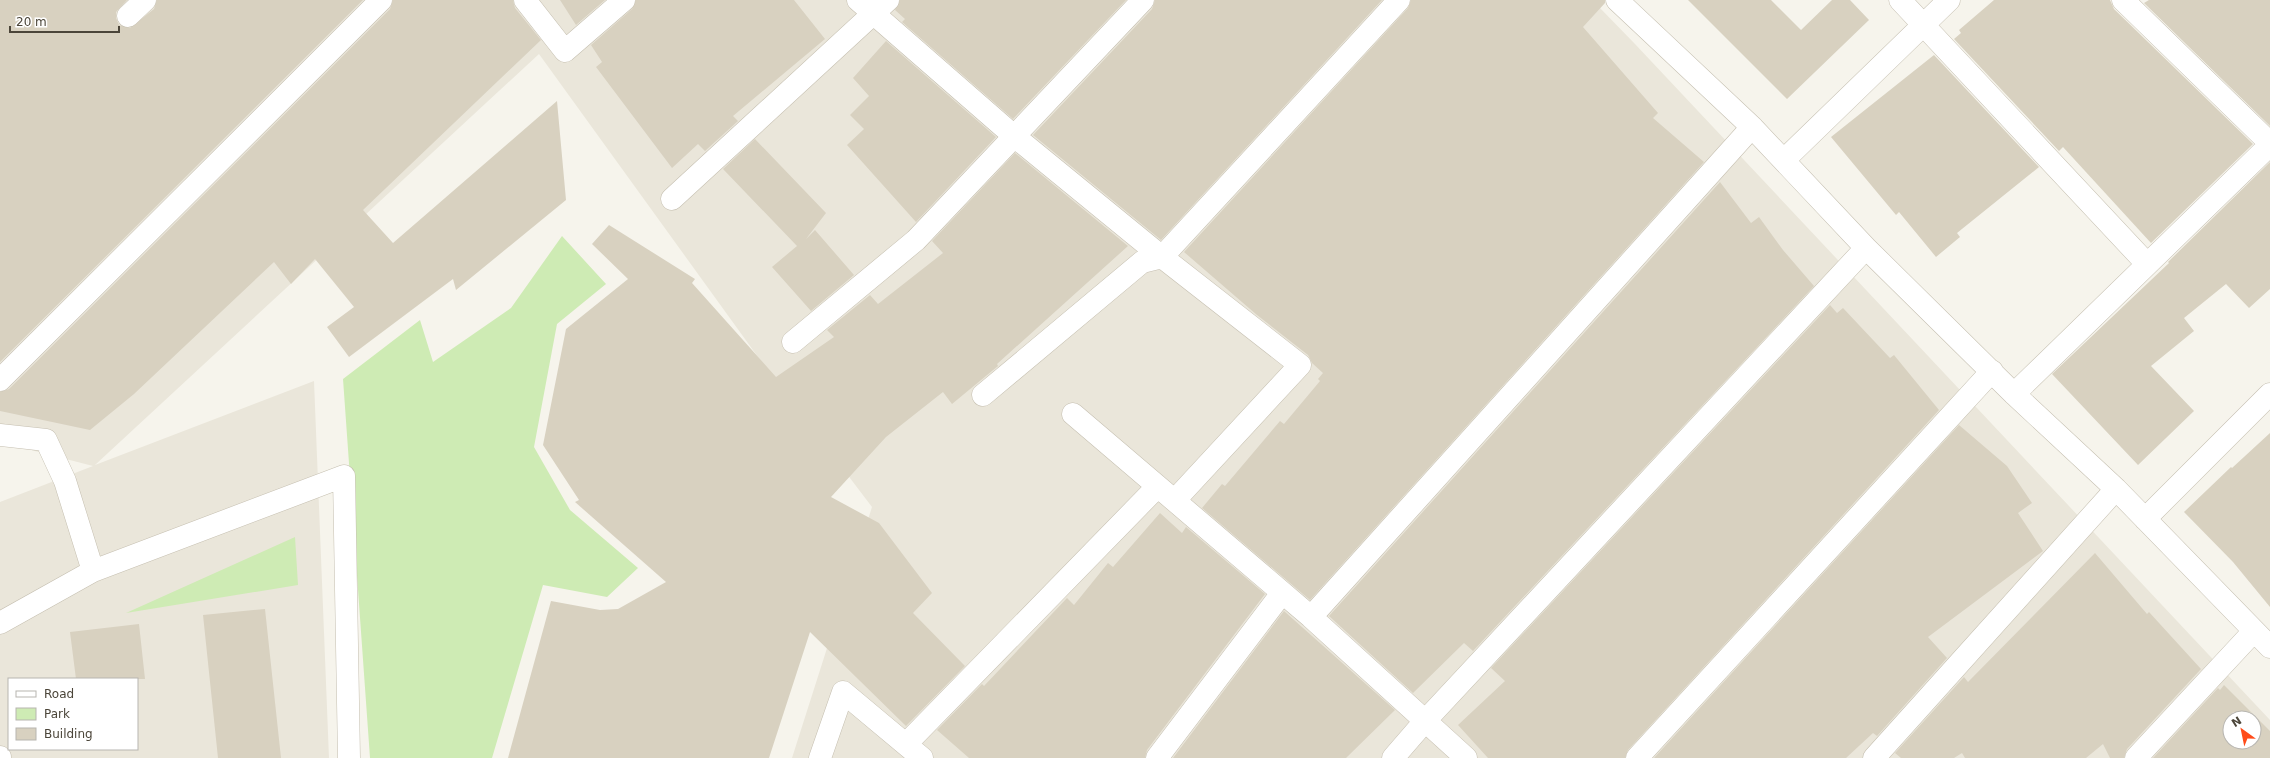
<svg xmlns="http://www.w3.org/2000/svg" width="2270" height="758" font-family="'DejaVu Sans',sans-serif">
<rect width="100%" height="100%" fill="#f6f4ec"/>
<path fill="#eae6da" fill-rule="evenodd" d="M 0,0 L 1586,0 L 1600,8 L 1635,44 L 2270,720 L 2270,758 L 792,758 L 872,507 L 758,357 L 539,54 L 95,465 L 314,381 L 329,758 L 0,758 L 0,502 L 93,466 L 0,442 ZM 9,679 L 137,679 L 137,749 L 9,749 ZM 2230,718 L 2254,718 L 2254,742 L 2230,742 Z"/>
<path fill="#ceebb4" d="M 562,236 L 606,284 L 557,324 L 534,447 L 570,510 L 638,568 L 607,597 L 543,585 L 492,758 L 370,758 L 343,379 L 420,320 L 433,362 L 511,308 Z
M 295,537 L 298,585 L 126,613 Z"/>
<path fill="#d8d1c0" fill-rule="evenodd" d="M 0,0 L 127,0 L 116,12 L 116,18 L 119,25 L 130,28 L 154,9 L 157,0 L 363,0 L 0,362 Z
M 393,0 L 513,0 L 515,8 L 541,40 L 363,210 L 393,243 L 557,101 L 566,200 L 456,290 L 453,279 L 349,357 L 327,327 L 354,307 L 315,259 L 291,284 L 274,262 L 134,394 L 90,430 L 0,411 L 0,392 L 9,389 L 390,9 Z
M 560,0 L 605,0 L 576,25 Z
M 636,0 L 794,0 L 825,39 L 733,116 L 738,121 L 705,151 L 698,144 L 672,168 L 596,67 L 602,62 L 591,45 L 632,9 Z
M 900,0 L 1126,0 L 1013,119 L 902,22 L 905,19 L 895,10 Z
M 1155,0 L 1382,0 L 1161,240 L 1033,135 L 1152,9 Z
M 1411,0 L 1605,0 L 1605,3 L 1583,27 L 1658,113 L 1653,118 L 1704,162 L 1310,600 L 1202,508 L 1222,484 L 1225,486 L 1280,421 L 1284,424 L 1320,381 L 1318,379 L 1323,373 L 1312,363 L 1308,355 L 1257,315 L 1184,252 L 1408,8 Z
M 1688,0 L 1771,0 L 1801,30 L 1832,0 L 1850,0 L 1869,20 L 1787,99 Z
M 1994,0 L 2110,0 L 2114,9 L 2253,144 L 2151,243 L 2063,147 L 2059,151 L 1954,39 L 1961,33 L 1959,30 Z
M 2149,0 L 2270,0 L 2270,126 L 2144,3 Z
M 886,41 L 996,137 L 916,222 L 847,145 L 864,129 L 850,115 L 869,96 L 853,78 Z
M 1934,55 L 2039,167 L 1957,233 L 1960,237 L 1936,257 L 1899,212 L 1896,215 L 1831,137 Z
M 755,139 L 826,213 L 806,239 L 815,230 L 854,275 L 811,311 L 772,267 L 797,246 L 723,169 Z
M 1015,153 L 1128,246 L 997,364 L 998,366 L 952,404 L 943,392 L 886,437 L 831,497 L 879,523 L 932,593 L 913,613 L 965,666 L 906,726 L 810,632 L 769,758 L 508,758 L 551,601 L 600,610 L 618,609 L 666,582 L 575,502 L 579,500 L 543,445 L 566,329 L 628,279 L 592,244 L 609,225 L 695,279 L 692,283 L 776,377 L 834,337 L 827,330 L 870,295 L 878,304 L 943,253 L 932,241 Z
M 2270,162 L 2270,289 L 2249,308 L 2226,284 L 2184,318 L 2194,331 L 2151,366 L 2194,411 L 2138,465 L 2052,374 L 2169,263 L 2168,262 Z
M 1720,182 L 1751,223 L 1759,217 L 1783,250 L 1814,286 L 1473,651 L 1464,643 L 1413,693 L 1329,616 Z
M 1830,305 L 1837,313 L 1843,308 L 1890,358 L 1894,355 L 1939,410 L 1628,750 L 1625,758 L 1488,758 L 1458,725 L 1505,681 L 1491,668 Z
M 1959,425 L 2007,466 L 2032,503 L 2018,513 L 2043,551 L 1928,637 L 1947,658 L 1877,736 L 1873,733 L 1846,758 L 1654,758 Z
M 2270,433 L 2270,607 L 2233,562 L 2184,512 L 2231,467 L 2232,468 Z
M 1160,513 L 1182,533 L 1186,527 L 1265,594 L 1147,750 L 1145,758 L 969,758 L 937,730 L 982,684 L 984,686 L 1067,598 L 1074,605 L 1108,563 L 1113,567 Z
M 2095,553 L 2147,614 L 2149,612 L 2201,669 L 2127,749 L 2124,758 L 2110,758 L 2103,744 L 2086,758 L 1965,758 L 1962,753 L 1954,758 L 1901,758 L 1895,753 L 1964,677 L 1968,682 Z
M 265,609 L 281,758 L 218,758 L 203,615 Z
M 1284,611 L 1395,710 L 1346,758 L 1173,758 Z
M 139,624 L 145,679 L 76,679 L 70,632 Z
M 2224,685 L 2270,731 L 2270,758 L 2153,758 L 2218,688 L 2220,690 ZM 2230,718 L 2254,718 L 2254,742 L 2230,742 Z"/>
<g fill="none" stroke-linecap="round" stroke-linejoin="round">
<g stroke="#c5bfb0" stroke-width="23">
<path id="minor" d="M 525,0 L 565,51 L 624,0
M 858,0 L 1014,136 L 1162,257 L 1300,365 L 1175,500
M 1617,0 L 1752,127 L 1866,248 L 2014,394 L 2116,489 L 2270,647
M 1900,0 L 2147,264
M 2123,0 L 2270,143
M 128,16 L 145,0
M 1784,160 L 1949,0
M 672,199 L 888,0
M 793,342 L 916,240 L 1143,0
M 0,380 L 381,0
M 2014,394 L 2270,145
M 983,395 L 1142,262 L 1162,257 L 1399,0
M 1073,414 L 1311,617 L 1466,758
M 0,435 L 46,440 L 65,481 L 93,571 L 344,476 L 349,758
M 2145,519 L 2270,394
M 1311,617 L 1752,127
M 0,623 L 93,571
M 907,743 L 1157,487
M 0,757 L 0,758
M 820,758 L 843,692 L 922,758
M 1157,758 L 1282,593
M 1393,758 L 1425,721 L 1866,248
M 1637,758 L 1992,371
M 1874,758 L 2116,489
M 2136,758 L 2254,631"/>
</g>
<use href="#minor" stroke="#fff" stroke-width="22"/>
</g>
<rect x="8" y="678" width="130" height="72" fill="#ffffff" stroke="#b7b5b0"/>
<rect x="16" y="691" width="20" height="6" fill="#ffffff" stroke="#b7b5b0"/>
<text x="44" y="698" font-size="12" fill="#4b4539">Road</text>
<rect x="16" y="708" width="20" height="12" fill="#ceebb4" stroke="#b7b5b0"/>
<text x="44" y="718" font-size="12" fill="#4b4539">Park</text>
<rect x="16" y="728" width="20" height="12" fill="#d8d1c0" stroke="#b7b5b0"/>
<text x="44" y="738" font-size="12" fill="#4b4539">Building</text>
<g transform="translate(2242 730) rotate(327)"><circle r="19" fill="#ffffff" stroke="#b7b5b0"/>
<path d="M0-3L7 15L0 10L-7 15Z" fill="#ff4c1a"/>
<text y="-6" font-size="11" font-weight="bold" text-anchor="middle" fill="#4b4539">N</text>
</g>
<path d="M10 26v6h109v-6" fill="none" stroke="#4b4539" stroke-width="2"/>
<text x="16" y="26" font-size="12" fill="#4b4539" stroke="#ffffff" stroke-width="3" paint-order="stroke">20 m</text>
</svg>
